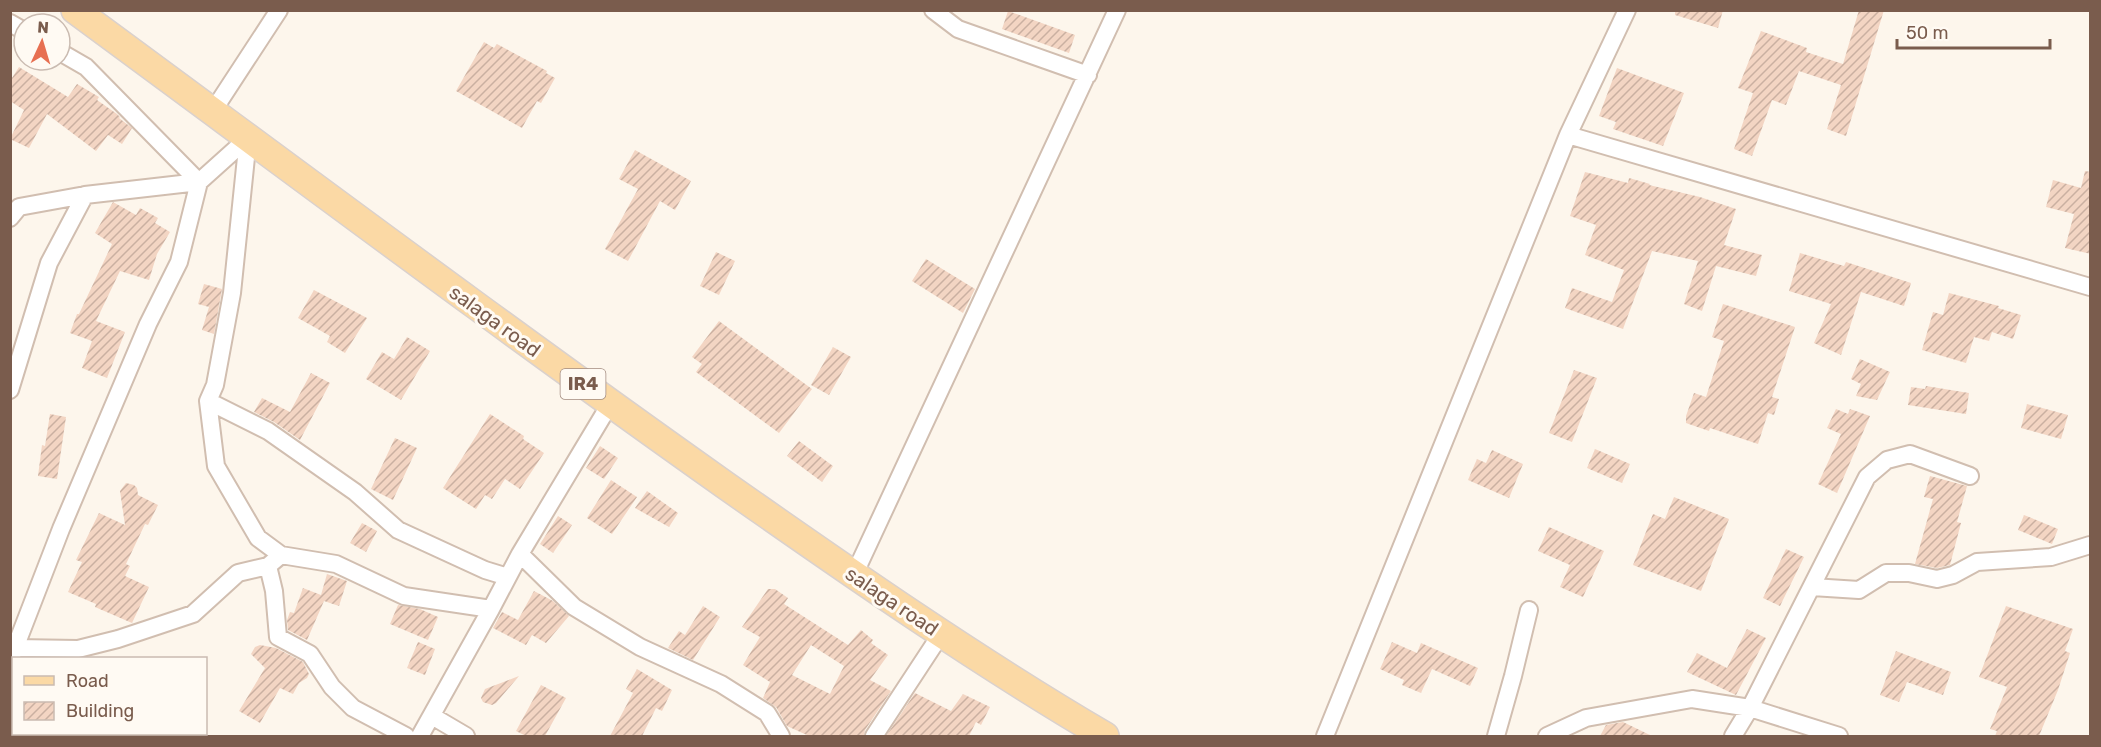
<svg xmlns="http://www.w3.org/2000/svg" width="2101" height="747" font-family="Rubik,sans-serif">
<defs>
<pattern id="building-hatch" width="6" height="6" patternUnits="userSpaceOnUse" patternTransform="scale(1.5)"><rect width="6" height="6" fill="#f3d5c3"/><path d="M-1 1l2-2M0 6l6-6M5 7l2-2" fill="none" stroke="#cab0a1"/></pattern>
</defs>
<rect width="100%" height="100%" fill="#fdf6ec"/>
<path fill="url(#building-hatch)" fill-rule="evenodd" d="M 1675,10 L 1723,10 L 1718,28 L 1675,15 Z
M 1859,10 L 1884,10 L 1846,136 L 1827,129 L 1841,85 L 1799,71 L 1786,105 L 1772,100 L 1752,156 L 1734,149 L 1753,93 L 1738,88 L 1761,31 L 1807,48 L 1806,52 L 1843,64 Z
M 1008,11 L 1075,35 L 1069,53 L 1002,29 Z
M 484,42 L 494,48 L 497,44 L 547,71 L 546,73 L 555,78 L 541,103 L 537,101 L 522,128 L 456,91 Z
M 19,67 L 68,97 L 77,84 L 99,97 L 97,100 L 117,114 L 120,117 L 119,118 L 132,128 L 122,144 L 108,135 L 96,151 L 47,114 L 29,148 L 10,139 L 24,110 L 10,101 L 10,81 Z
M 1617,68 L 1684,93 L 1663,146 L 1613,129 L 1616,122 L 1599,116 Z
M 635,150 L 691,181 L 675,210 L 660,201 L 628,261 L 605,249 L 638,189 L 619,179 Z
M 2085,171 L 2091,172 L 2091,254 L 2065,248 L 2074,214 L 2046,207 L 2053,180 L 2081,188 Z
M 1585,172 L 1628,183 L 1629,178 L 1650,184 L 1649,185 L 1700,197 L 1736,209 L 1724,245 L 1762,255 L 1756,276 L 1716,266 L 1702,311 L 1684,304 L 1698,261 L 1652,251 L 1623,329 L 1565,308 L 1572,288 L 1612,302 L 1624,270 L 1585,255 L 1596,225 L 1570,216 Z
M 113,202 L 136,215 L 140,208 L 158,218 L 155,223 L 170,232 L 157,254 L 149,280 L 120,271 L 96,321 L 125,332 L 107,378 L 82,368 L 92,341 L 70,333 L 77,314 L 79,314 L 112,244 L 95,233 Z
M 716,252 L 735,261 L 719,295 L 700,286 Z
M 1800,253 L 1844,266 L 1846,262 L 1911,283 L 1904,306 L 1861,292 L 1841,355 L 1814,343 L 1831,304 L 1789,291 Z
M 926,259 L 975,289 L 963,313 L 912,281 Z
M 204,284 L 222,289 L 214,334 L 202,330 L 209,307 L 198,304 Z
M 314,290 L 367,318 L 345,353 L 327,342 L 330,336 L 298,318 Z
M 1949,293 L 1999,306 L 1998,308 L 2021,315 L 2013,339 L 1992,332 L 1989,341 L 1974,337 L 1966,363 L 1922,350 L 1933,312 L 1943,315 Z
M 1723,304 L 1795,327 L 1772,397 L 1779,399 L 1774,415 L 1768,413 L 1758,444 L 1710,428 L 1709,431 L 1686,423 L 1686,416 L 1694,393 L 1706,397 L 1724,341 L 1712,337 Z
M 719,321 L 812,389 L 779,433 L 696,372 L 702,364 L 692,357 Z
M 407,337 L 430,351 L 401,400 L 366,379 L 382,352 L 394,359 Z
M 833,347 L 851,357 L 829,395 L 811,385 Z
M 1860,359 L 1890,372 L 1877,400 L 1856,396 L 1861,384 L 1851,379 Z
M 1574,370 L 1597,378 L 1572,442 L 1549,433 Z
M 311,373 L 330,383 L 300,440 L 274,422 L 254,412 L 262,398 L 290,412 Z
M 1926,386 L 1969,393 L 1966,414 L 1908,405 L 1911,387 L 1925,389 Z
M 2027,404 L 2068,415 L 2061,439 L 2021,428 Z
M 1836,409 L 1848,414 L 1850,409 L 1870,416 L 1837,493 L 1818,484 L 1841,434 L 1827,428 Z
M 50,414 L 66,417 L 57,479 L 38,476 L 42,445 L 45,446 Z
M 490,414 L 524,436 L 523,439 L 544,453 L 520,489 L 505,479 L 492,499 L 485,495 L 476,509 L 443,488 Z
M 395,438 L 417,448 L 393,500 L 371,489 Z
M 799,441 L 833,466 L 822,482 L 787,456 Z
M 600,446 L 618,458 L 604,479 L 586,468 Z
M 1595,449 L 1630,464 L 1622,483 L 1587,468 Z
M 1492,450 L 1523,464 L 1509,498 L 1468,480 L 1477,459 L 1486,463 Z
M 1930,476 L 1967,486 L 1957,522 L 1961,523 L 1950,565 L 1937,568 L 1915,564 L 1933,499 L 1924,497 Z
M 611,480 L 637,497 L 612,534 L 587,518 Z
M 126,483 L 134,485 L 137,488 L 138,495 L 158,505 L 148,525 L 145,524 L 126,564 L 130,566 L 125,576 L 149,587 L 132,623 L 95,607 L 96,604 L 68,592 L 82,562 L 76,560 L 99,513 L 125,525 L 120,491 Z
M 647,491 L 678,513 L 669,527 L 635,508 Z
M 1674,497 L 1729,519 L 1701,591 L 1633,565 L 1653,514 L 1665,519 Z
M 2024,515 L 2058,529 L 2052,544 L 2018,530 Z
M 558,516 L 572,525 L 553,553 L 540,544 Z
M 362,523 L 377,531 L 366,552 L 350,543 Z
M 1549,527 L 1604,551 L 1583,597 L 1560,587 L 1570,565 L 1538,551 Z
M 1786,549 L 1804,557 L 1780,606 L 1763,598 Z
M 327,574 L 347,581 L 339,606 L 324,601 L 307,640 L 288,630 L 287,620 L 290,612 L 294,613 L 303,588 L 321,595 Z
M 768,589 L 775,589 L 788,598 L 784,604 L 848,645 L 861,630 L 873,640 L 871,643 L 888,655 L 870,680 L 891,691 L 865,730 L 864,736 L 809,736 L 787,726 L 776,707 L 763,698 L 770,682 L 743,665 L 760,637 L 742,627 ZM 811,645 L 844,666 L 830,694 L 792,675 Z
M 534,591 L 553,601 L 569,616 L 546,643 L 532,635 L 526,645 L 493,628 L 502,612 L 518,620 Z
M 398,605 L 420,609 L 438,617 L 428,640 L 390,624 Z
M 703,606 L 720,617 L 693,660 L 668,648 L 679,631 L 685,635 Z
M 2006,606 L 2073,629 L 2065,651 L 2070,653 L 2058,690 L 2039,736 L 1995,736 L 1997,731 L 1990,729 L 2007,687 L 1979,677 Z
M 1747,629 L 1766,638 L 1736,695 L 1687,672 L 1697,653 L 1727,668 Z
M 418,642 L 435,649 L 425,675 L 407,668 Z
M 1392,642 L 1417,653 L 1421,643 L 1478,668 L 1470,686 L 1432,669 L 1421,693 L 1402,685 L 1404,680 L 1380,669 Z
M 260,645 L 276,648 L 303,662 L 309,674 L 307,678 L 299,683 L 293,694 L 280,688 L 260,723 L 239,711 L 265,668 L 251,654 L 255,647 Z
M 1896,651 L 1951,672 L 1943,695 L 1907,682 L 1899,702 L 1880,695 Z
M 637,669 L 672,690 L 662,711 L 656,708 L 642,736 L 610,736 L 633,693 L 626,689 Z
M 519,676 L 496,703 L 492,705 L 483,702 L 481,698 L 485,689 Z
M 541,685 L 566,698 L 545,736 L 526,736 L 516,731 Z
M 915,693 L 951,711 L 963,694 L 990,707 L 981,725 L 976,722 L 969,736 L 886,736 Z
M 1623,722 L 1652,736 L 1600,736 L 1606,725 Z"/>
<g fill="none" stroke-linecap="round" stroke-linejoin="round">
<g stroke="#d1beb0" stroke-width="20">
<path id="minor" d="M 933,10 L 958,29 L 1088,75
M 10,23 L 24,31
M 213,111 L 279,10
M 1568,135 L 2090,287
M 248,138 L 232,293 L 215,385 L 208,401 L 216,466 L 258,538 L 281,555 L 336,564 L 404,596 L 491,609
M 10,218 L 19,207 L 85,195
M 10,390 L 49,263 L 85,195 L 199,182 L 248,138
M 208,401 L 268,431 L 355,492 L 398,530 L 485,570 L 508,577
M 520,554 L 574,607 L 640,647 L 721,684 L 767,713 L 781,736
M 268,566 L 274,591 L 278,637 L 310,654 L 332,687 L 353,708 L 406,736
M 854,575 L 1117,10
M 1812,587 L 1859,590 L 1886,573 L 1909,573 L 1937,579 L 1953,575 L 1977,562 L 2051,557 L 2090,545
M 10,641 L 16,648 L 78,649 L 118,639 L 193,614 L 238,573 L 268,566 L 281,555
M 10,661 L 61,529 L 148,324 L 179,262 L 199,182 L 86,67 L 60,52
M 432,716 L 466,736
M 420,736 L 491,609 L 520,554 L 610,404
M 874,736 L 941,634
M 1325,736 L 1568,135 L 1627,10
M 1496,736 L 1513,676 L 1529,610
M 1547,736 L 1586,718 L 1692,699 L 1750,708 L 1839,736
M 1733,736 L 1750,708 L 1867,477 L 1887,460 L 1910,454 L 1970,476"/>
</g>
<g stroke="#dad1cd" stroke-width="30">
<path id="primary" d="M 75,10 C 291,169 506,330 725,485 C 849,572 974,659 1105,736"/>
</g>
<use href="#minor" stroke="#fff" stroke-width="16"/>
<use href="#primary" stroke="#fbd9a5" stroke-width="27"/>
</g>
<g text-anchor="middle" stroke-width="6" stroke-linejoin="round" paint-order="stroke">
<rect fill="#fffaf3" stroke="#a28b7f" stroke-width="1.5" x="560.5" y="369" width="45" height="30" rx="4.5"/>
<g font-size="18" font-weight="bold" fill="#7a5c4d">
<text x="583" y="390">IR4</text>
</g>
<g font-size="20" fill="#7a5c4d" stroke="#fffaf3">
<text transform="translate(495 321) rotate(36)" y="7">salaga road</text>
<text transform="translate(892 601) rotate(34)" y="7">salaga road</text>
</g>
</g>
<rect width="2101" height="747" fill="none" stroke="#7a5c4d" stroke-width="24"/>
<rect x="12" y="657" width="195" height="78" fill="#fffaf3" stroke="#cabbb1" stroke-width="1.5"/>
<rect x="24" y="676" width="30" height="9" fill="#fbd9a5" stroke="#cabbb1" stroke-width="1.5"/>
<text x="66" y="687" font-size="18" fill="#7a5c4d">Road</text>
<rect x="24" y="702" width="30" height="18" fill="url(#building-hatch)" stroke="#cabbb1" stroke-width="1.5"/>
<text x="66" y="717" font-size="18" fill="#7a5c4d">Building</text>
<g transform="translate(42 42) rotate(4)"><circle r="28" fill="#fffaf3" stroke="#cabbb1" stroke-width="1.5"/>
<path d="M0-4.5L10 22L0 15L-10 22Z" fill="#e76f51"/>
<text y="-9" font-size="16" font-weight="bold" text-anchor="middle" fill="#7a5c4d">N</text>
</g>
<path d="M1897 39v9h153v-9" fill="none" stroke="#7a5c4d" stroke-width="3"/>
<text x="1906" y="39" font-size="18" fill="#7a5c4d" stroke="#fffaf3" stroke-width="4.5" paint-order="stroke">50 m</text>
</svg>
